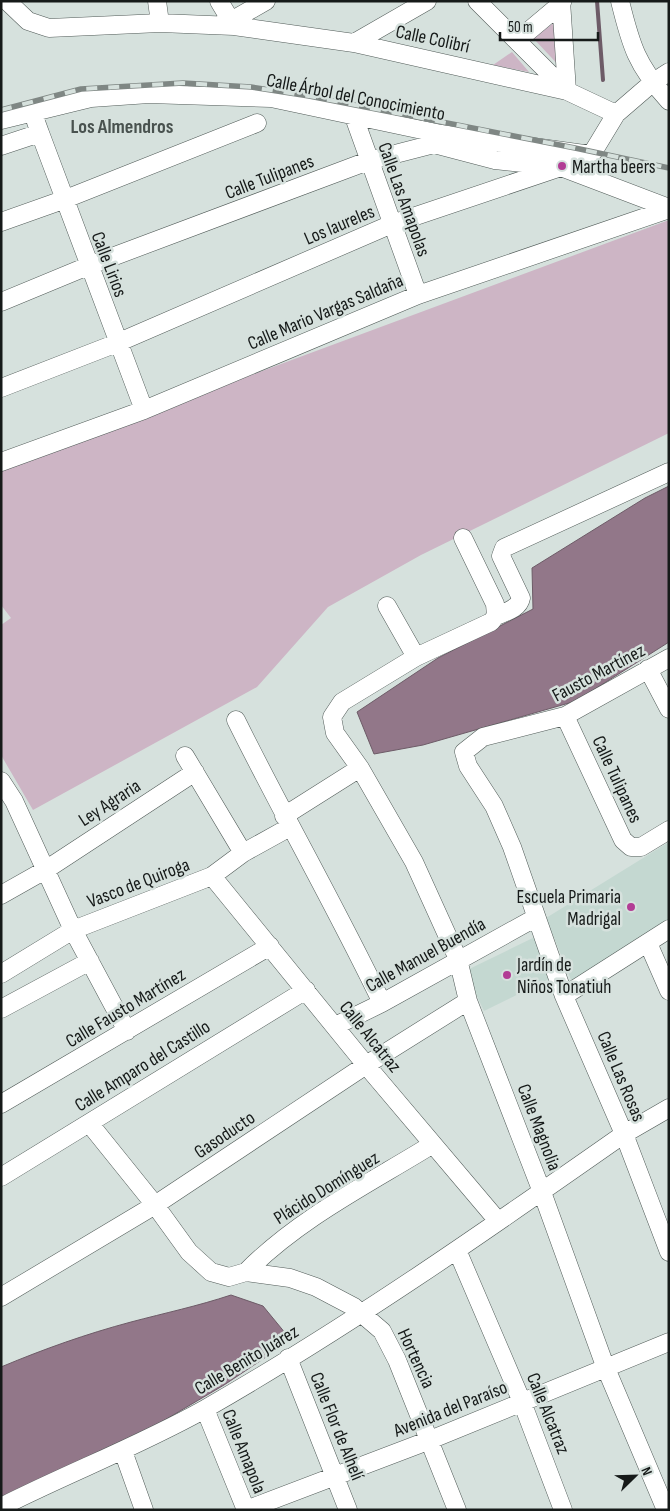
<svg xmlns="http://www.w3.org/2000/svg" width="670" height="1511" font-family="'Sofia Sans Condensed',sans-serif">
<rect width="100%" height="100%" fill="#d6e1dd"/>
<path fill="#c4d8d1" d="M 669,842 L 669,922 L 572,982 L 546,918 Z
M 537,936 L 549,979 L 484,1011 L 465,971 Z"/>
<path fill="#cdb5c5" d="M 559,19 L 565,72 L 533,38 Z
M 512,52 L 529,72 L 493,65 Z
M 669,220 L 669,433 L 421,555 L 328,607 L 257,687 L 33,810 L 1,755 L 1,625 L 11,618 L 1,605 L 1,468 Z"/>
<path fill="#927789" stroke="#6d5b67" d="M 669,486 L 669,642 L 576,701 L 423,745 L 374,754 L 357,712 L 438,658 L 533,609 L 532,568 L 645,498 Z
M 231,1295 L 263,1306 L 286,1334 L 272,1353 L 224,1385 L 136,1437 L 1,1504 L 1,1367 C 44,1349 86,1334 131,1322 C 165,1313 198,1306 231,1295 Z"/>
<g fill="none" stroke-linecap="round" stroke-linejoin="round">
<path stroke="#6d5b67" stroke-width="4" d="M 597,1 L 603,80"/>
<g stroke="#515b58" stroke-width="19">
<path id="minor" d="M 7,1 L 28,21 L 49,28 L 160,23 L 234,26 L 354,43 L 567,91 L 616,114
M 157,1 L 160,23
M 219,1 L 234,26
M 477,1 L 567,91
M 561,1 L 567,91
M 620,1 C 631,46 637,66 669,101
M 231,21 L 266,1
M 518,40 L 562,3
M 354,43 L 427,1
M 354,117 L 418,295
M 1,120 L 91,98 L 149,94 L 271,98 L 441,134 L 584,154
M 40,133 L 144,410
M 1,146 L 40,133 L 36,122
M 1,222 L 63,200 L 257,123
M 1,302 L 88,266 L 368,161 L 434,144 L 495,160 L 561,167 L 669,208
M 1,388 L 117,343 L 392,224 L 561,167 L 584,154 L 593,152 L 616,114 L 652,83 L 669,72
M 1,462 L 144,410 L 418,295 L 669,209
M 463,538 L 495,604 L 496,616 L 491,622 L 416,657 L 342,702 L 332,717 L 335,733 L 360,768 L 414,862 L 458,959 L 468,1001 L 542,1192 L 605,1366 L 666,1510
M 387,606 L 416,657
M 496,616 C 505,612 519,609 521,598 L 501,556 L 504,548 L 669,472
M 669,658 L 565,716 L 483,737 L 464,752 L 468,766 L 494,806 L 512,847 L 564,996 L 624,1134 L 669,1252
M 648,669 L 669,709
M 565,716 L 623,840 L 631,847 L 641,847 L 669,830
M 236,720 C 283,815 336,907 382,1003
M 185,756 L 243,853
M 1,781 L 14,801 L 73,930 L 127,1031
M 284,816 L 360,768
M 212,876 L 366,1065 L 498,1221
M 1,895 L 47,869 L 195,772
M 648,943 L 669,991
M 1,974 L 73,930 L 212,876 L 243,853 L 290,827
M 564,996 L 669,929
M 1,1009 L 90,961
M 335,1026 L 382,1003 L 535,918
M 1,1104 L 270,946
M 89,1123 L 155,1205 L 189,1252 L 211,1272 L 229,1277 L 246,1272 L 290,1278 L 316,1287 L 354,1307 L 382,1331 L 397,1360 L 457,1510
M 1,1177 L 306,990
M 457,1250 L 522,1402 L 563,1510
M 246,1272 C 299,1218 370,1183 433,1144
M 1,1297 L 155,1205 L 366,1065 L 468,1001
M 288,1358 L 348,1510
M 205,1409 L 246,1510
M 123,1451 L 144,1510
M 1,1507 C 68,1473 139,1446 205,1409 C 350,1326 487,1230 624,1134 L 669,1108
M 246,1510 L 430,1440 L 669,1342"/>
</g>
<use href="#minor" stroke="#fff" stroke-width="18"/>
<g stroke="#7f8784" stroke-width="5.5">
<path id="rail" d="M 1,110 L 81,89 L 183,83 L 251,87 L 309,96 L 575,148 L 669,168"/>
</g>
<use href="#rail" stroke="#d6e1dd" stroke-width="4" stroke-dasharray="11" stroke-linecap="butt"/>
</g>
<g fill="#b23d95" stroke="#d6e1dd" stroke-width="2">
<circle cx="562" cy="166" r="5"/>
<circle cx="631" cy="907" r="5"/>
<circle cx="507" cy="975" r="5"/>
</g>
<g text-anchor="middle" stroke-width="5" stroke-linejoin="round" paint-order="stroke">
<g font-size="19" fill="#161a19" stroke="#d6e1dd">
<text transform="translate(433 38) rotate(12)" y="7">Calle Colibrí</text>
<text transform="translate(356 96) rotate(11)" y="7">Calle Árbol del Conocimiento</text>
<text transform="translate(269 176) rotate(-21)" y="7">Calle Tulipanes</text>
<text transform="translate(405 199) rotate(70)" y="7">Calle Las Amapolas</text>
<text transform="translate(339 224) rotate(-23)" y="7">Los laureles</text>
<text transform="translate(110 264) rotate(69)" y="7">Calle Lirios</text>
<text transform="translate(325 311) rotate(-23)" y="7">Calle Mario Vargas Saldaña</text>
<text transform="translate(598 672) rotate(-28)" y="7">Fausto Martínez</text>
<text transform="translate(618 779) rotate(65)" y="7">Calle Tulipanes</text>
<text transform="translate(109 802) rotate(-33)" y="7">Ley Agraria</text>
<text transform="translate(138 882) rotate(-21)" y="7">Vasco de Quiroga</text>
<text transform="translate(425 954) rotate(-29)" y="7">Calle Manuel Buendía</text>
<text transform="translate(125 1007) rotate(-31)" y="7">Calle Fausto Martínez</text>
<text transform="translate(371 1036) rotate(51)" y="7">Calle Alcatraz</text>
<text transform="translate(142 1065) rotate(-32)" y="7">Calle Amparo del Castillo</text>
<text transform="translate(622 1076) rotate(67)" y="7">Calle Las Rosas</text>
<text transform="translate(540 1127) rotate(69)" y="7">Calle Magnolia</text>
<text transform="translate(224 1134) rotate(-34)" y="7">Gasoducto</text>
<text transform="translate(326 1187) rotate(-32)" y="7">Plácido Domínguez</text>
<text transform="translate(417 1358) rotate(65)" y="7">Hortencia</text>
<text transform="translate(246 1359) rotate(-31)" y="7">Calle Benito Juárez</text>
<text transform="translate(450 1408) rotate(-22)" y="7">Avenida del Paraíso</text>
<text transform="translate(549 1413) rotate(68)" y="7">Calle Alcatraz</text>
<text transform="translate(338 1426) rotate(68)" y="7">Calle Flor de Alhelí</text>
<text transform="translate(245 1451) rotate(68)" y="7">Calle Amapola</text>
</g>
<g font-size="19" fill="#161a19" stroke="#d6e1dd" text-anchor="start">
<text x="572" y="173">Martha beers</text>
<text x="621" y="903" text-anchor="end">Escuela Primaria<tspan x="621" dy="22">Madrigal</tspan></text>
<text x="517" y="971">Jardín de<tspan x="517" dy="22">Niños Tonatiuh</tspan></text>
</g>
<g font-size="20" font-weight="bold" fill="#49524f" stroke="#d6e1dd">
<text x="122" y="133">Los Almendros</text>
</g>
</g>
<rect width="670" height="1511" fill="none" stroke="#161a19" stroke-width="5"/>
<g transform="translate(635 1476) rotate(67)" stroke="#d6e1dd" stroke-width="4" paint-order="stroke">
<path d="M0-4L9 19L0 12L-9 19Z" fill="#161a19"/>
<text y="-8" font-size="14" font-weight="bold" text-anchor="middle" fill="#161a19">N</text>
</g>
<path d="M500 32v8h98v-8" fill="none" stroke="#161a19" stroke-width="2.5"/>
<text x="508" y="32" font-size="15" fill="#161a19" stroke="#d6e1dd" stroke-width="4" paint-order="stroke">50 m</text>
</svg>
